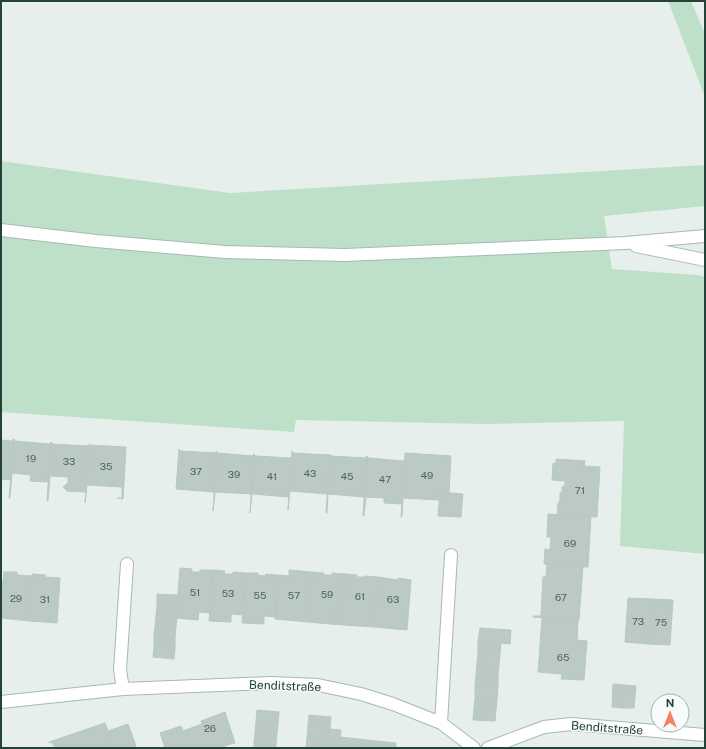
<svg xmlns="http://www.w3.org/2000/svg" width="706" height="749" font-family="'Public Sans',sans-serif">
<rect width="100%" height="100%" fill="#e6efeb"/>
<path fill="#bfe0c8" d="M 668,1 L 691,1 L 705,34 L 705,97 Z
M 1,161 L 230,193 L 705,165 L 705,206 L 604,216 L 612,269 L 697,275 L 705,277 L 705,554 L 620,546 L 624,421 L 485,424 L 296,420 L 294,432 L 1,412 Z"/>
<path fill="#bbcac4" stroke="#b8c9c2" d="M 13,439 L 14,439 L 11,480 L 1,479 L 1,440 L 13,441 Z
M 14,439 L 14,441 L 50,444 L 51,442 L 48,482 L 30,481 L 31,475 L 12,473 L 10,498 L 9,498 Z
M 51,442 L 52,444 L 88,446 L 88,444 L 89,445 L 85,492 L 67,491 L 63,487 L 68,483 L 68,477 L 50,476 L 48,501 L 47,501 Z
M 89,445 L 126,447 L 123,499 L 117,498 L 122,498 L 122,487 L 87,485 L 85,503 Z
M 179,449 L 180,451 L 216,453 L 216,451 L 217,452 L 214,492 L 176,489 Z
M 292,451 L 293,453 L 329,455 L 330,454 L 327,494 L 290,491 L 288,510 Z
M 217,452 L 218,453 L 253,456 L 254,454 L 252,494 L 215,492 L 213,511 Z
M 405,453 L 451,456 L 449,493 L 440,492 L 439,500 L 403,498 L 402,517 L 401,517 Z
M 254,454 L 255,456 L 291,458 L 292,457 L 289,497 L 252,494 L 250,513 Z
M 330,454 L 331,456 L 366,458 L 367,456 L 364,497 L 328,494 L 327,513 L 326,513 Z
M 367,456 L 368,458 L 404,461 L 405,459 L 402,504 L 384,503 L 384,498 L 366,497 L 364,516 L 363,515 Z
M 556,459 L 585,461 L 584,466 L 600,467 L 597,517 L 557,515 L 558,503 L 560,501 L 560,493 L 562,493 L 562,487 L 565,485 L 565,481 L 552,480 L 553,463 L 556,464 Z
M 440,492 L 463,494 L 461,517 L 438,516 Z
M 548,514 L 591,517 L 588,567 L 544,564 L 545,549 L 550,550 L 551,537 L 547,537 Z
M 547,564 L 583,566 L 579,620 L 533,617 L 533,616 L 541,616 L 543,577 L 546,577 Z
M 180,568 L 192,569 L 192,572 L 200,572 L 200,570 L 213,570 L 210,613 L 199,612 L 198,620 L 176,618 Z
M 213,570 L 225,571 L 224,574 L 233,574 L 233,572 L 246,573 L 243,615 L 231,614 L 231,622 L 209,621 Z
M 289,570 L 312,572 L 308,622 L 275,619 L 278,575 L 289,576 Z
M 4,572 L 17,572 L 17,575 L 32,576 L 29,621 L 1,618 Z
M 312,572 L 324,573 L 324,575 L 332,575 L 332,573 L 345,574 L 342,616 L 330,616 L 330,624 L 308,622 Z
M 246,573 L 258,573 L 258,575 L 265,576 L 266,574 L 278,575 L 276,617 L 264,616 L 264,624 L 242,623 Z
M 32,574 L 46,575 L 45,577 L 60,578 L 57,623 L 29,621 Z
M 345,574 L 357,575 L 357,577 L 365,577 L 365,576 L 378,577 L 374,627 L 330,624 L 330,616 L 342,616 Z
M 378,577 L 398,580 L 398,578 L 411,580 L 407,630 L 374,627 Z
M 1,581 L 3,581 L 1,616 Z
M 157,594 L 178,595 L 177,606 L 157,605 Z
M 628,598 L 651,599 L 648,644 L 625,642 Z
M 651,599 L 673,600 L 670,645 L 648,644 Z
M 157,605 L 177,606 L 177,617 L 156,615 Z
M 156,615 L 177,617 L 176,627 L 155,626 Z
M 542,618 L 578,620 L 577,640 L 587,641 L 584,680 L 561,679 L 562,674 L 538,672 Z
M 155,626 L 176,627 L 175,638 L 154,636 Z
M 480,628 L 511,630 L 510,644 L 478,641 Z
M 154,636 L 175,638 L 175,648 L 154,646 Z
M 478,641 L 501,643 L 500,654 L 478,652 Z
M 154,646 L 175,648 L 174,659 L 153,657 Z
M 478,652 L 500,654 L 499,665 L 477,664 Z
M 477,664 L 499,665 L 498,676 L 476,675 Z
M 476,675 L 498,676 L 498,687 L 475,686 Z
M 613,684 L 624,685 L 623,708 L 612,707 Z
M 624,685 L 636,686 L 634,708 L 623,708 Z
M 475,686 L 498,687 L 497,699 L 475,698 Z
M 475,698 L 497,699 L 496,710 L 474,708 Z
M 474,708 L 496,710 L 495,721 L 473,720 Z
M 257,710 L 279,712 L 278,723 L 256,721 Z
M 225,712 L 235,743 L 224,746 L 225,748 L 165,748 L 160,733 L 181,726 L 183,731 L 202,724 L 201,721 Z
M 309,715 L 331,717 L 330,728 L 308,726 Z
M 256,721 L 278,723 L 277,734 L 255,732 Z
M 105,723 L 110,736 L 106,738 L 110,748 L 55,748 L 52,742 L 49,743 L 49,742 Z
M 128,724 L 136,746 L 131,748 L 110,748 L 106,738 L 110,736 L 108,731 Z
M 308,726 L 330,728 L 328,739 L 307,737 Z
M 330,729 L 341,730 L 339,748 L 327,748 Z
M 255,732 L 277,734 L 276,745 L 254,743 Z
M 307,737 L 328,739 L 327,748 L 306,748 Z
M 340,737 L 358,739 L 358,748 L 339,748 Z
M 358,739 L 377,741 L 377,748 L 358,748 Z
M 377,741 L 396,743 L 396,748 L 377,748 Z
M 254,743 L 276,745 L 276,748 L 254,748 Z"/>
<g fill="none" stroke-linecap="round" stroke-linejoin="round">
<g stroke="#a8b8b2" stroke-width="14">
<path id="minor" d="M 123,689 L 120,670 L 127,564
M 1,702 L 123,689 L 271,683 L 318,685 L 361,694 L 393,704 L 441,723 L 474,748
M 441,723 L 451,555
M 488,748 L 544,727 L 571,724 L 705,735"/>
</g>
<g stroke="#a4bbb3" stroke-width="14">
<path id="secondary" d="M 1,230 L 96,241 L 225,252 L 345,255 L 625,243 L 705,236
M 636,246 L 705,260"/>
</g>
<use href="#minor" stroke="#fff" stroke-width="12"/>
<use href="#secondary" stroke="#fff" stroke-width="12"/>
</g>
<g text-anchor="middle" stroke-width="3" stroke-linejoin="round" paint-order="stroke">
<g font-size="10" fill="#4a645c">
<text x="31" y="462">19</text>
<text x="69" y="465">33</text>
<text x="106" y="470">35</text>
<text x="196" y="475">37</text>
<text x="310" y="477">43</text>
<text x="234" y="478">39</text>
<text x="427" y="479">49</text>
<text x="272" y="480">41</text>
<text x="347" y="480">45</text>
<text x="385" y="483">47</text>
<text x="580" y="494">71</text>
<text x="570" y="547">69</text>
<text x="195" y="596">51</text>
<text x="228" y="597">53</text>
<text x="327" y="598">59</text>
<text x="260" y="599">55</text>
<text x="294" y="599">57</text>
<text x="360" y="600">61</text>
<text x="561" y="601">67</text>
<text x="16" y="602">29</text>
<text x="45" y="603">31</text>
<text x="393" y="603">63</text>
<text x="638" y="625">73</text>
<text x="661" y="626">75</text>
<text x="563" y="661">65</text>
<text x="210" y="732">26</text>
</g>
<g font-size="12" fill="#24423a" stroke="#f7fbf9">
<text transform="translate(285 686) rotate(2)" y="4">Benditstraße</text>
<text transform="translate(607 728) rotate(4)" y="4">Benditstraße</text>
</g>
</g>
<rect width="706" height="749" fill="none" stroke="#24423a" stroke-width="4"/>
<g transform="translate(670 713)"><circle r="19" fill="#f7fbf9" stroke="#a3b1ad"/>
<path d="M0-3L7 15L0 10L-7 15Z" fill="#f4845f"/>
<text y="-6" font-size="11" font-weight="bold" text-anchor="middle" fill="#24423a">N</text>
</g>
</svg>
